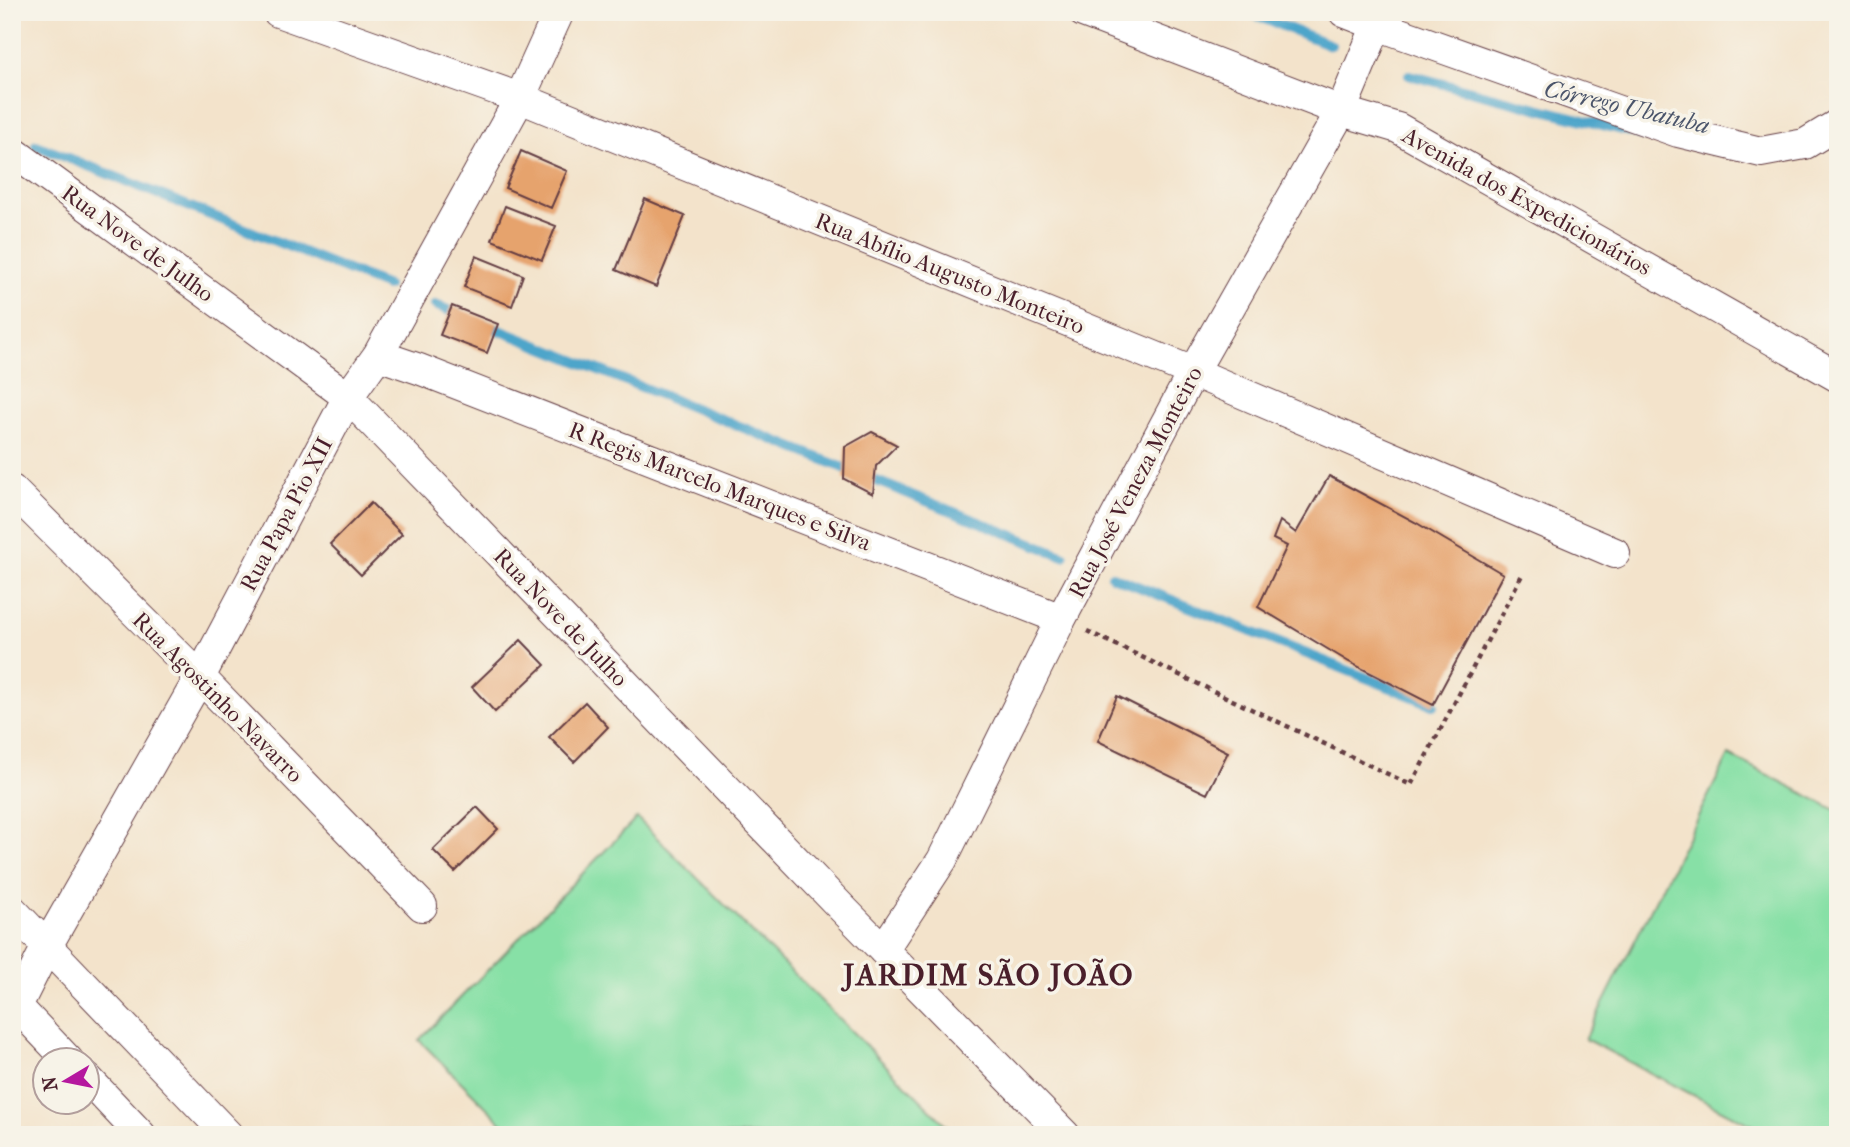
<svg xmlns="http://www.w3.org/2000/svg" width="1850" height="1147" font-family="'IM FELL French Canon',serif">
<rect width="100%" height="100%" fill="#f7f3e8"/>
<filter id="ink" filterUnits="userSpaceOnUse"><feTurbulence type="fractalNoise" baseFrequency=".0143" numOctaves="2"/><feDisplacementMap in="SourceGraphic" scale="14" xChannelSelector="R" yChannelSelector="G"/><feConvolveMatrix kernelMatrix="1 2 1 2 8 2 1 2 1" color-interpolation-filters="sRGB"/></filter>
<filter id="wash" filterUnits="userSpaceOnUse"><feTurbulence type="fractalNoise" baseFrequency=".00686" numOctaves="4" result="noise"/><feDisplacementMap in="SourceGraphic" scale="28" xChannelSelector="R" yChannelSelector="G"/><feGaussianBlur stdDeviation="1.57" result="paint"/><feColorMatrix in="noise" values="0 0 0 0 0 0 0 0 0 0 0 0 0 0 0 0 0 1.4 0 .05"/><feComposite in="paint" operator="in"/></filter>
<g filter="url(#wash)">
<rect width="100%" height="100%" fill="#f3e3cb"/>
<path fill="#87e0a6" stroke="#688068" stroke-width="2" d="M 1729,755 L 1838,811 L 1838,1135 L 1770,1135 L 1585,1039 Z
M 637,818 L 956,1135 L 514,1135 L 419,1040 Z"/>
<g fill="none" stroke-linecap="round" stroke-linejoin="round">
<path stroke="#4da5ca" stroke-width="10" d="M 1247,12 L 1331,45
M 1409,75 L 1653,138
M 36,145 L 387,286
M 435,305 L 461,315
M 484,324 L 1064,556
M 1112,576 L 1434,705"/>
</g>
<g id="blocks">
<path fill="#e6a36d" d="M 521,151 L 567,171 L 551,208 L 505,188 Z
M 645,199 L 685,216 L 656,287 L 616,270 Z
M 505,206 L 556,226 L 542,260 L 492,240 Z
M 476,256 L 523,275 L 512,306 L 464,287 Z
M 452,306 L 498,324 L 487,353 L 440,335 Z
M 872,432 L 897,445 L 876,466 L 873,494 L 844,479 L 845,447 Z
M 1329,476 L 1415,522 L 1503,574 L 1433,705 L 1349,662 L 1258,607 L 1287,546 L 1273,539 L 1280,521 L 1296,533 Z
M 371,503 L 402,534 L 361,575 L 330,544 Z
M 521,640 L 545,665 L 495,712 L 472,687 Z
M 1117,696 L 1228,752 L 1207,794 L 1098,741 Z
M 585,702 L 608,727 L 574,762 L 549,737 Z
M 477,807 L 498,829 L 455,872 L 433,850 Z"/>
</g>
</g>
<g filter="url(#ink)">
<use href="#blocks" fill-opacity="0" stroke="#633c43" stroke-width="2"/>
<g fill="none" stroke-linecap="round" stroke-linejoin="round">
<g stroke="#633c43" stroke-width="32">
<path id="minor" d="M 278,12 L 520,98 L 1193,372 L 1615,553
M 1083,12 L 1341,111 L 1398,128 L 1838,377
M 1344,12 L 1377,25 L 1678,132 L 1761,152 L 1805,144 L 1838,124
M 12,151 L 348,397 L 840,906 L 1065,1135
M 378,355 L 419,369 L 1061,619
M 12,490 L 200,677 L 422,906
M 12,910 L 228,1135
M 883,950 L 942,860 L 1061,619 L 1193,372 L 1341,111 L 1377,25 L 1384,12
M 12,1001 L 68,1060
M 12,1016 L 47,946 L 200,677 L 348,397 L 378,355 L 520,98 L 559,12
M 88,1079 L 141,1135"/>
</g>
<path stroke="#633c43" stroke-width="4.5" stroke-dasharray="5 5" stroke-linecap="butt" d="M 1087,631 L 1411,785 L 1522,575"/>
<use href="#minor" stroke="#fff" stroke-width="30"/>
</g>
</g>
<g text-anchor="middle" stroke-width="7" stroke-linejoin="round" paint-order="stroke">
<g font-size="23" fill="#4a1f2b" stroke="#f7f3e8">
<text transform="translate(1527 201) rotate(29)" y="8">Avenida dos Expedicionários</text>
<text transform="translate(138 243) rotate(36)" y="8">Rua Nove de Julho</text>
<text transform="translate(950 273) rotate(22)" y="8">Rua Abílio Augusto Monteiro</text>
<text transform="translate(1135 482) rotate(-62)" y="8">Rua José Veneza Monteiro</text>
<text transform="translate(720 486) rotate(21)" y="8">R Regis Marcelo Marques e Silva</text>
<text transform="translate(286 514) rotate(-62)" y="8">Rua Papa Pio XII</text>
<text transform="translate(561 617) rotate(46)" y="8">Rua Nove de Julho</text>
<text transform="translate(218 697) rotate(45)" y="8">Rua Agostinho Navarro</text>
</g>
<g font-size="24" font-style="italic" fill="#4b556b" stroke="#f7f3e8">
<text transform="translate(1627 107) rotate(13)" y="8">Córrego Ubatuba</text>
</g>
<g font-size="30" font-weight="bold" letter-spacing="2" fill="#4a1f2b" stroke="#f7f3e8">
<text x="989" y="985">JARDIM SÃO JOÃO</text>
</g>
</g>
<rect width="1850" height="1147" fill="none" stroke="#f7f3e8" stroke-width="42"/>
<g transform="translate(66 1081) rotate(260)"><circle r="33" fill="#f7f3e8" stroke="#b29e9c" stroke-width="2"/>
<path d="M0-5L12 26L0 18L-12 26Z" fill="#b5179e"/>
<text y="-10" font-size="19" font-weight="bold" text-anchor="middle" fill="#4a1f2b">N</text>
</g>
</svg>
